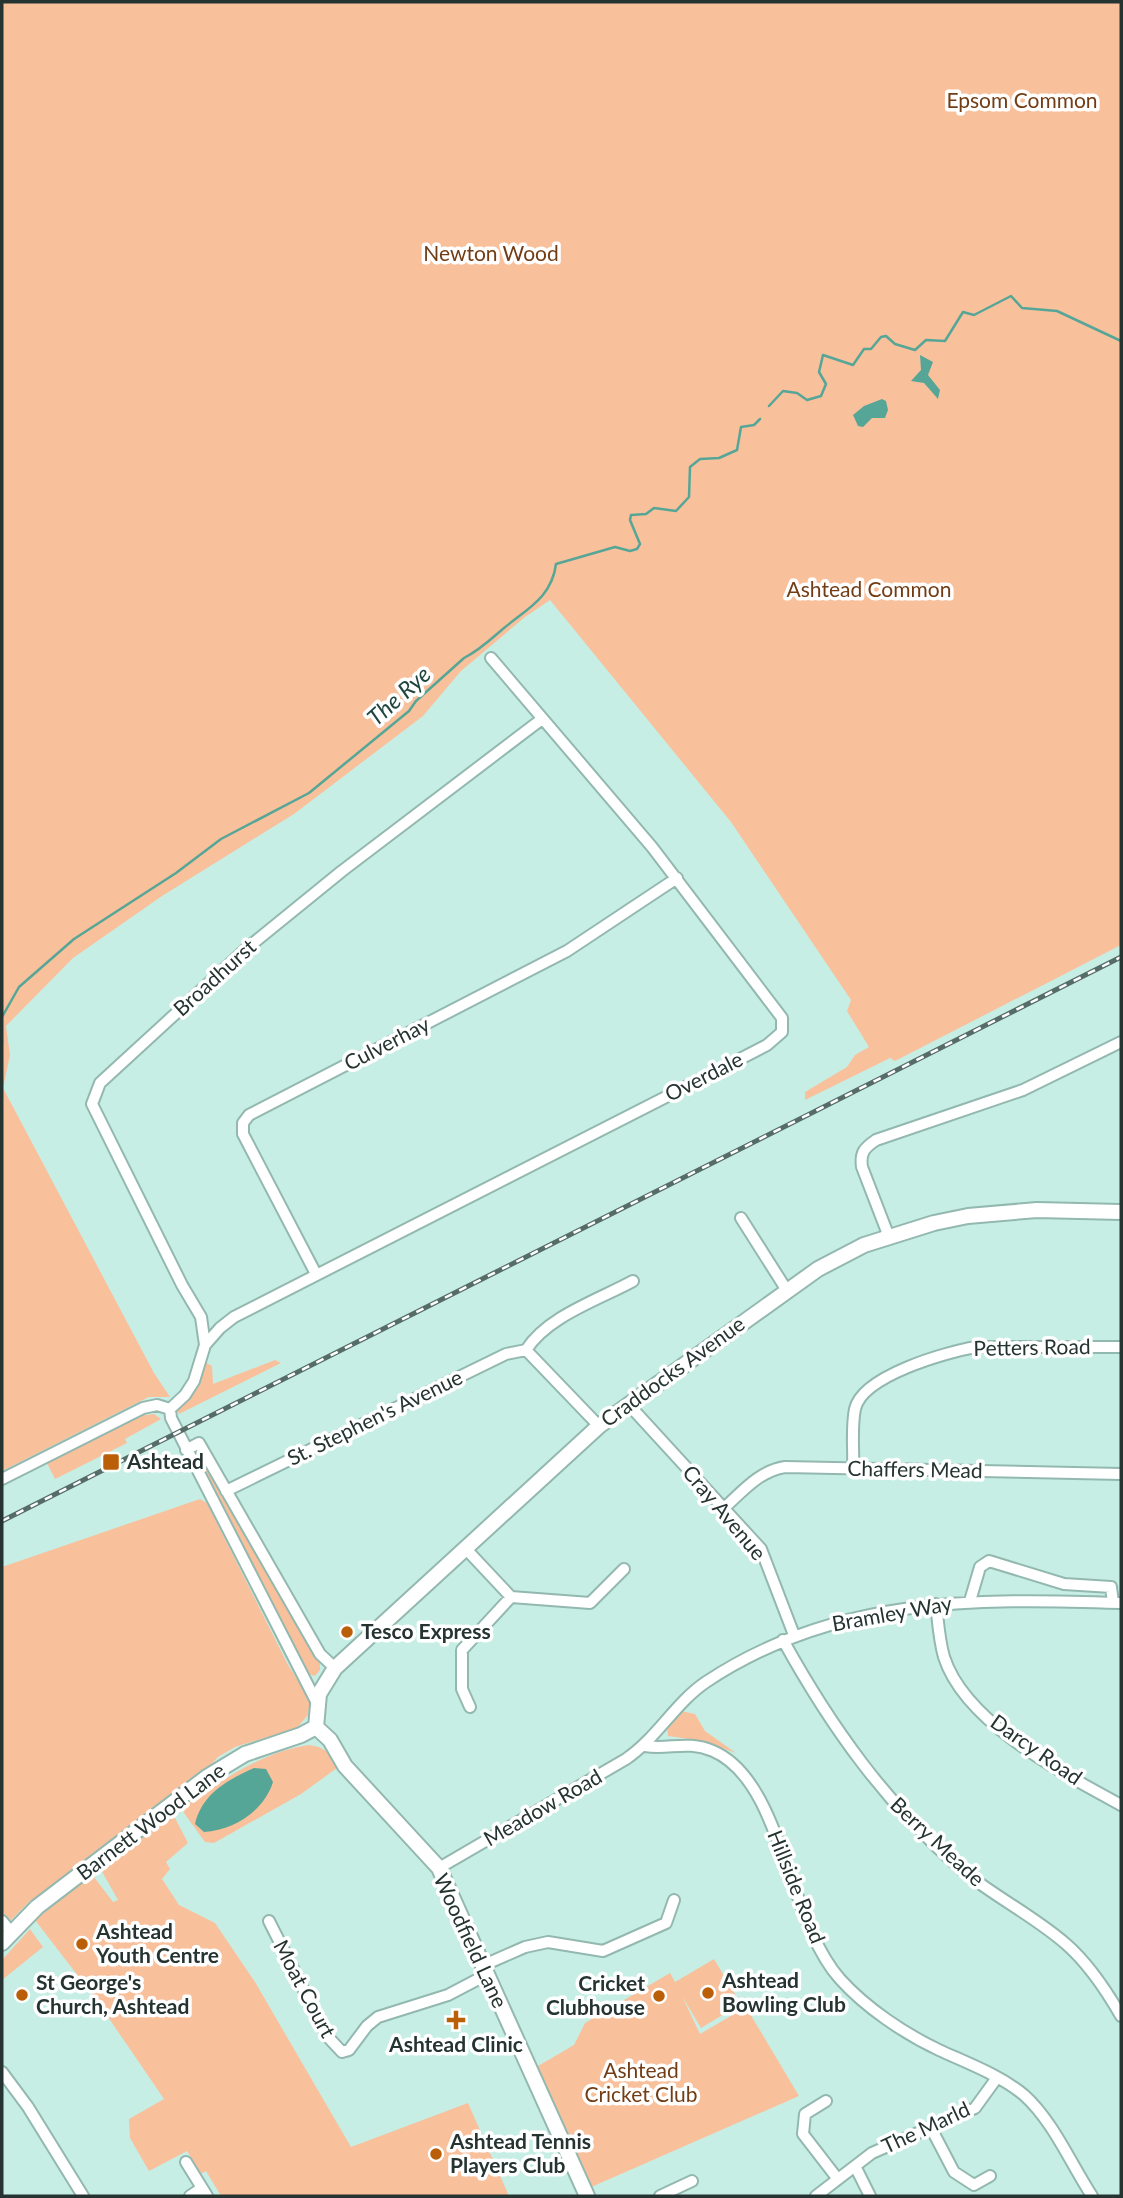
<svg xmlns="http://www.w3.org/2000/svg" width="1123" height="2198" font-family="Lato,sans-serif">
<rect width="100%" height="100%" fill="#c7eee5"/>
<path fill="#f9c09c" d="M 2,2 L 1121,2 L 1121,945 L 895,1061 L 890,1058 L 805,1100 L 805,1092 L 847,1067 L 855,1055 L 869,1047 L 847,1011 L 851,1000 L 731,822 L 550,600 L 525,617 L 461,671 L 423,716 L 294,814 L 162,896 L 73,958 L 6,1026 L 10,1055 L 3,1088 L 154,1373 L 170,1397 L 149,1397 L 2,1471 Z
M 275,1360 L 281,1363 L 179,1414 L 176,1408 L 195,1389 L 205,1362 L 212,1366 L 213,1384 Z
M 154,1414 L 161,1419 L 125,1439 L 127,1443 L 55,1479 L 46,1461 L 137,1416 Z
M 197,1451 L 320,1663 L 320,1670 L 315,1676 L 308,1674 L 301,1663 L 193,1453 Z
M 200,1499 L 207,1503 L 287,1663 L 310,1700 L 308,1715 L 297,1728 L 235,1747 L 218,1757 L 204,1772 L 40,1899 L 31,1900 L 11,1920 L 7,1919 L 2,1910 L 2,1567 Z
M 681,1711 L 695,1714 L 705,1731 L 736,1753 L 702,1741 L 668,1736 L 667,1726 Z
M 309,1745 C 322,1746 330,1753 338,1763 L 337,1768 L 301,1794 L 214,1843 L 205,1842 L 184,1813 L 185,1806 C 224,1779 262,1752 309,1745 Z
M 175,1818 L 188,1843 L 166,1862 L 170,1869 L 162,1879 L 179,1905 L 215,1923 L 255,1982 L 351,2147 L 468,2103 L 509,2196 L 221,2196 L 206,2171 L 201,2174 L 187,2151 L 149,2171 L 130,2138 L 129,2119 L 164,2099 L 95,1998 L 35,1920 L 89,1877 L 94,1877 L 113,1902 L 118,1900 L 100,1868 L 168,1819 Z
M 30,1929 L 43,1947 L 2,1980 L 2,1960 Z
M 714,1959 L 741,2004 L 701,2028 L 682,1996 L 700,2034 L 746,2007 L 799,2096 L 589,2188 L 537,2071 L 538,2066 L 574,2045 L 585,2023 L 670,1973 L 675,1982 Z"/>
<path fill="#56a697" d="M 920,355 L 933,362 L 928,375 L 940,390 L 938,399 L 924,383 L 911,381 L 921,370 Z
M 882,399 L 886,401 L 888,410 L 885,418 L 872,418 L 863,427 L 858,426 L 853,415 L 864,406 Z
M 254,1768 L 266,1769 L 273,1782 C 264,1811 234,1830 204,1832 L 195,1824 C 202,1794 227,1780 254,1768 Z"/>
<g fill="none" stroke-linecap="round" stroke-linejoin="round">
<path stroke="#56a697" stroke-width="2.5" d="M 769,406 L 783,391 L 797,393 L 807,400 L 821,396 L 826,384 L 819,372 L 823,355 L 853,365 L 864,349 L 871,349 L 881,337 L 886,336 L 895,344 L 915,350 L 926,340 L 945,341 L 963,312 L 974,315 L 1011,296 L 1022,308 L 1057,311 L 1121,341
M 2,1017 L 19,987 L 74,939 L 176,873 L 221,839 L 309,793 L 409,711 L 416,701 L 464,658 C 480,650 491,639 504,628 C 527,609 552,597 556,564 L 615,547 L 630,551 L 637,549 L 640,544 L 630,520 L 631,515 L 646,514 L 654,508 L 676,511 L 689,497 L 690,467 L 700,459 L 719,458 L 737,450 L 741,427 L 754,425 L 760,419
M 2,1041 L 2,1043"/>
<g stroke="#93b8af" stroke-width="14">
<path id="street" d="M 741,1218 L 786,1289
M 889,1237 L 862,1167 C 860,1153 864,1148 876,1140 L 1023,1090 L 1121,1042
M 316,1274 L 243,1134 L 243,1123 L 249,1115 L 567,951 L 677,878
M 205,1345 L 220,1328 L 234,1317 L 711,1074 L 767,1045 L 782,1032 L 782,1018 L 652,847 L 491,658
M 526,1350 L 599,1426
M 630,1406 L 761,1549 L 794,1635
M 170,1409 L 185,1395 L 194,1381 L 205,1345 L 201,1317 L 182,1285 L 92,1104 L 100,1083 L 246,949 L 342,871 L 542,719
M 170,1409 L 171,1418 L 318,1705
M 186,1450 L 199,1443 L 320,1654 L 335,1668
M 853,1469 C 854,1450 851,1428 855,1409 C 862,1376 946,1352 976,1347 L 1121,1347
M 2,1479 L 143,1408 L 157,1405 L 170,1409
M 226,1491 L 506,1354 L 526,1350 C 548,1316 598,1300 633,1281
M 724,1508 C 743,1491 759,1471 785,1467 L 1121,1474
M 466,1549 L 511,1597 L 590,1603 L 624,1569
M 970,1601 L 980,1567 L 989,1561 L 1064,1584 L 1111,1587 L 1113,1603
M 936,1604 C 938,1621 939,1640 944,1657 C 965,1723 1064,1774 1121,1805
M 783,1640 C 831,1727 886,1804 962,1870 C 995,1897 1034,1916 1066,1944 C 1089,1964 1106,1990 1121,2016
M 470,1707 L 462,1689 L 462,1650 L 511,1597
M 645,1746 C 669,1750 687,1740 713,1751 C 783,1781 787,1920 840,1979 C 866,2008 905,2034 939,2050 C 967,2063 1000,2075 1024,2095 C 1053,2121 1071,2164 1092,2196
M 439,1868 L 626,1759 C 657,1738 675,1703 706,1682 C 834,1597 973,1598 1121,1603
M 2,1921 L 11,1932
M 269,1921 L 327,2036 L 342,2052 L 349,2050 L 367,2026 L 378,2017 L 448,1995 L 488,1974
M 484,1965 L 525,1947 L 548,1942 L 603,1951 L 666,1923 L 674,1900
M 2,2072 L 28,2107 L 83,2196
M 826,2101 L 805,2114 L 803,2134 L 837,2178
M 931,2128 L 954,2172 L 974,2185 L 990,2176
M 186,2162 L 207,2196
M 856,2168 L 870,2196
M 190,2196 L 202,2188
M 660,2196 L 692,2181
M 816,2196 L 872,2153 L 975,2108 L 996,2079"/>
</g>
<g stroke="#93b8af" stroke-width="18">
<path id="secondary" d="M 316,1727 L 319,1694 L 335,1668 L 599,1426 L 818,1269 L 864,1245 L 934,1223 L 968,1216 L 1037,1210 L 1121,1212
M 316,1727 L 330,1740 L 345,1766 L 439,1868 L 587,2196
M 2,1943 L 37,1907 L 207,1777 L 245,1754 L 301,1735 L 316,1727"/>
</g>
<use href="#street" stroke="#fff" stroke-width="10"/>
<use href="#secondary" stroke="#fff" stroke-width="14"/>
<g stroke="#566c67" stroke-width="5">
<path id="rail" d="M 2,1521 L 1121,957"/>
</g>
<use href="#rail" stroke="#fff" stroke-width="2.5" stroke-dasharray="8" stroke-linecap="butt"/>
</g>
<g fill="#ba5e07" stroke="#fff" stroke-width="2.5">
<rect x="102" y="1453" width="18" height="18" rx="3.5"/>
<circle cx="347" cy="1632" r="7"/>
<circle cx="82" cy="1944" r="7"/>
<circle cx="708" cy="1993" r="7"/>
<circle cx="22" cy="1995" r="7"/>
<circle cx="659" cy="1996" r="7"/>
<path d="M452.5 2009.5h7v7h7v7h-7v7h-7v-7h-7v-7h7z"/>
<circle cx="436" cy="2154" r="7"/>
</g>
<g text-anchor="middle" stroke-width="7" stroke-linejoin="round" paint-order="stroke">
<g font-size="21" fill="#723d15" stroke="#fff">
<text x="1022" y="108">Epsom Common</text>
<text x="491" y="261">Newton Wood</text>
<text x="869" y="597">Ashtead Common</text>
<text x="641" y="2078">Ashtead<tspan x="641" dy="24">Cricket Club</tspan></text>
</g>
<g font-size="21" fill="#253431" stroke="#fff">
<text transform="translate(215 978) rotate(-42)" y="7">Broadhurst</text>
<text transform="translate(387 1044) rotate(-27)" y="7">Culverhay</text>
<text transform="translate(704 1077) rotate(-27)" y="7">Overdale</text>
<text transform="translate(1032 1348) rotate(-1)" y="7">Petters Road</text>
<text transform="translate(673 1372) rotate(-36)" y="7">Craddocks Avenue</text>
<text transform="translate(375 1418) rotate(-26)" y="7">St. Stephen's Avenue</text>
<text transform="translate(915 1470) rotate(1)" y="7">Chaffers Mead</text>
<text transform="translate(724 1513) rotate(50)" y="7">Cray Avenue</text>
<text transform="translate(892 1614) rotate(-10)" y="7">Bramley Way</text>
<text transform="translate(1036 1750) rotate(35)" y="7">Darcy Road</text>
<text transform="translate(543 1808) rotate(-30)" y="7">Meadow Road</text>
<text transform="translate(151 1822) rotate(-37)" y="7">Barnett Wood Lane</text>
<text transform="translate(937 1842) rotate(43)" y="7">Berry Meade</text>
<text transform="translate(796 1887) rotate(68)" y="7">Hillside Road</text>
<text transform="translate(470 1941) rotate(65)" y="7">Woodfield Lane</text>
<text transform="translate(304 1989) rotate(62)" y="7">Moat Court</text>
<text transform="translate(926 2128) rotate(-25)" y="7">The Marld</text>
</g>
<g font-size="21" font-weight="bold" fill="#253431" stroke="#fff" text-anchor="start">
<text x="127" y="1469">Ashtead</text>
<text x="361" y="1639">Tesco Express</text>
<text x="96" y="1939">Ashtead<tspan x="96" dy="24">Youth Centre</tspan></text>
<text x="722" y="1988">Ashtead<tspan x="722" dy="24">Bowling Club</tspan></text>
<text x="36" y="1990">St George's<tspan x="36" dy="24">Church, Ashtead</tspan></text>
<text x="645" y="1991" text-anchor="end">Cricket<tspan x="645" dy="24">Clubhouse</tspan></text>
<text x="456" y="2052" text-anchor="middle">Ashtead Clinic</text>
<text x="450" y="2149">Ashtead Tennis<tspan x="450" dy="24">Players Club</tspan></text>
</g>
<g font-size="23" font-style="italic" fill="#20453e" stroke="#fff">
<text transform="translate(399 696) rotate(-42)" y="8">The Rye</text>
</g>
</g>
<rect width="1123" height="2198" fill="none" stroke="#253431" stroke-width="7"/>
</svg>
